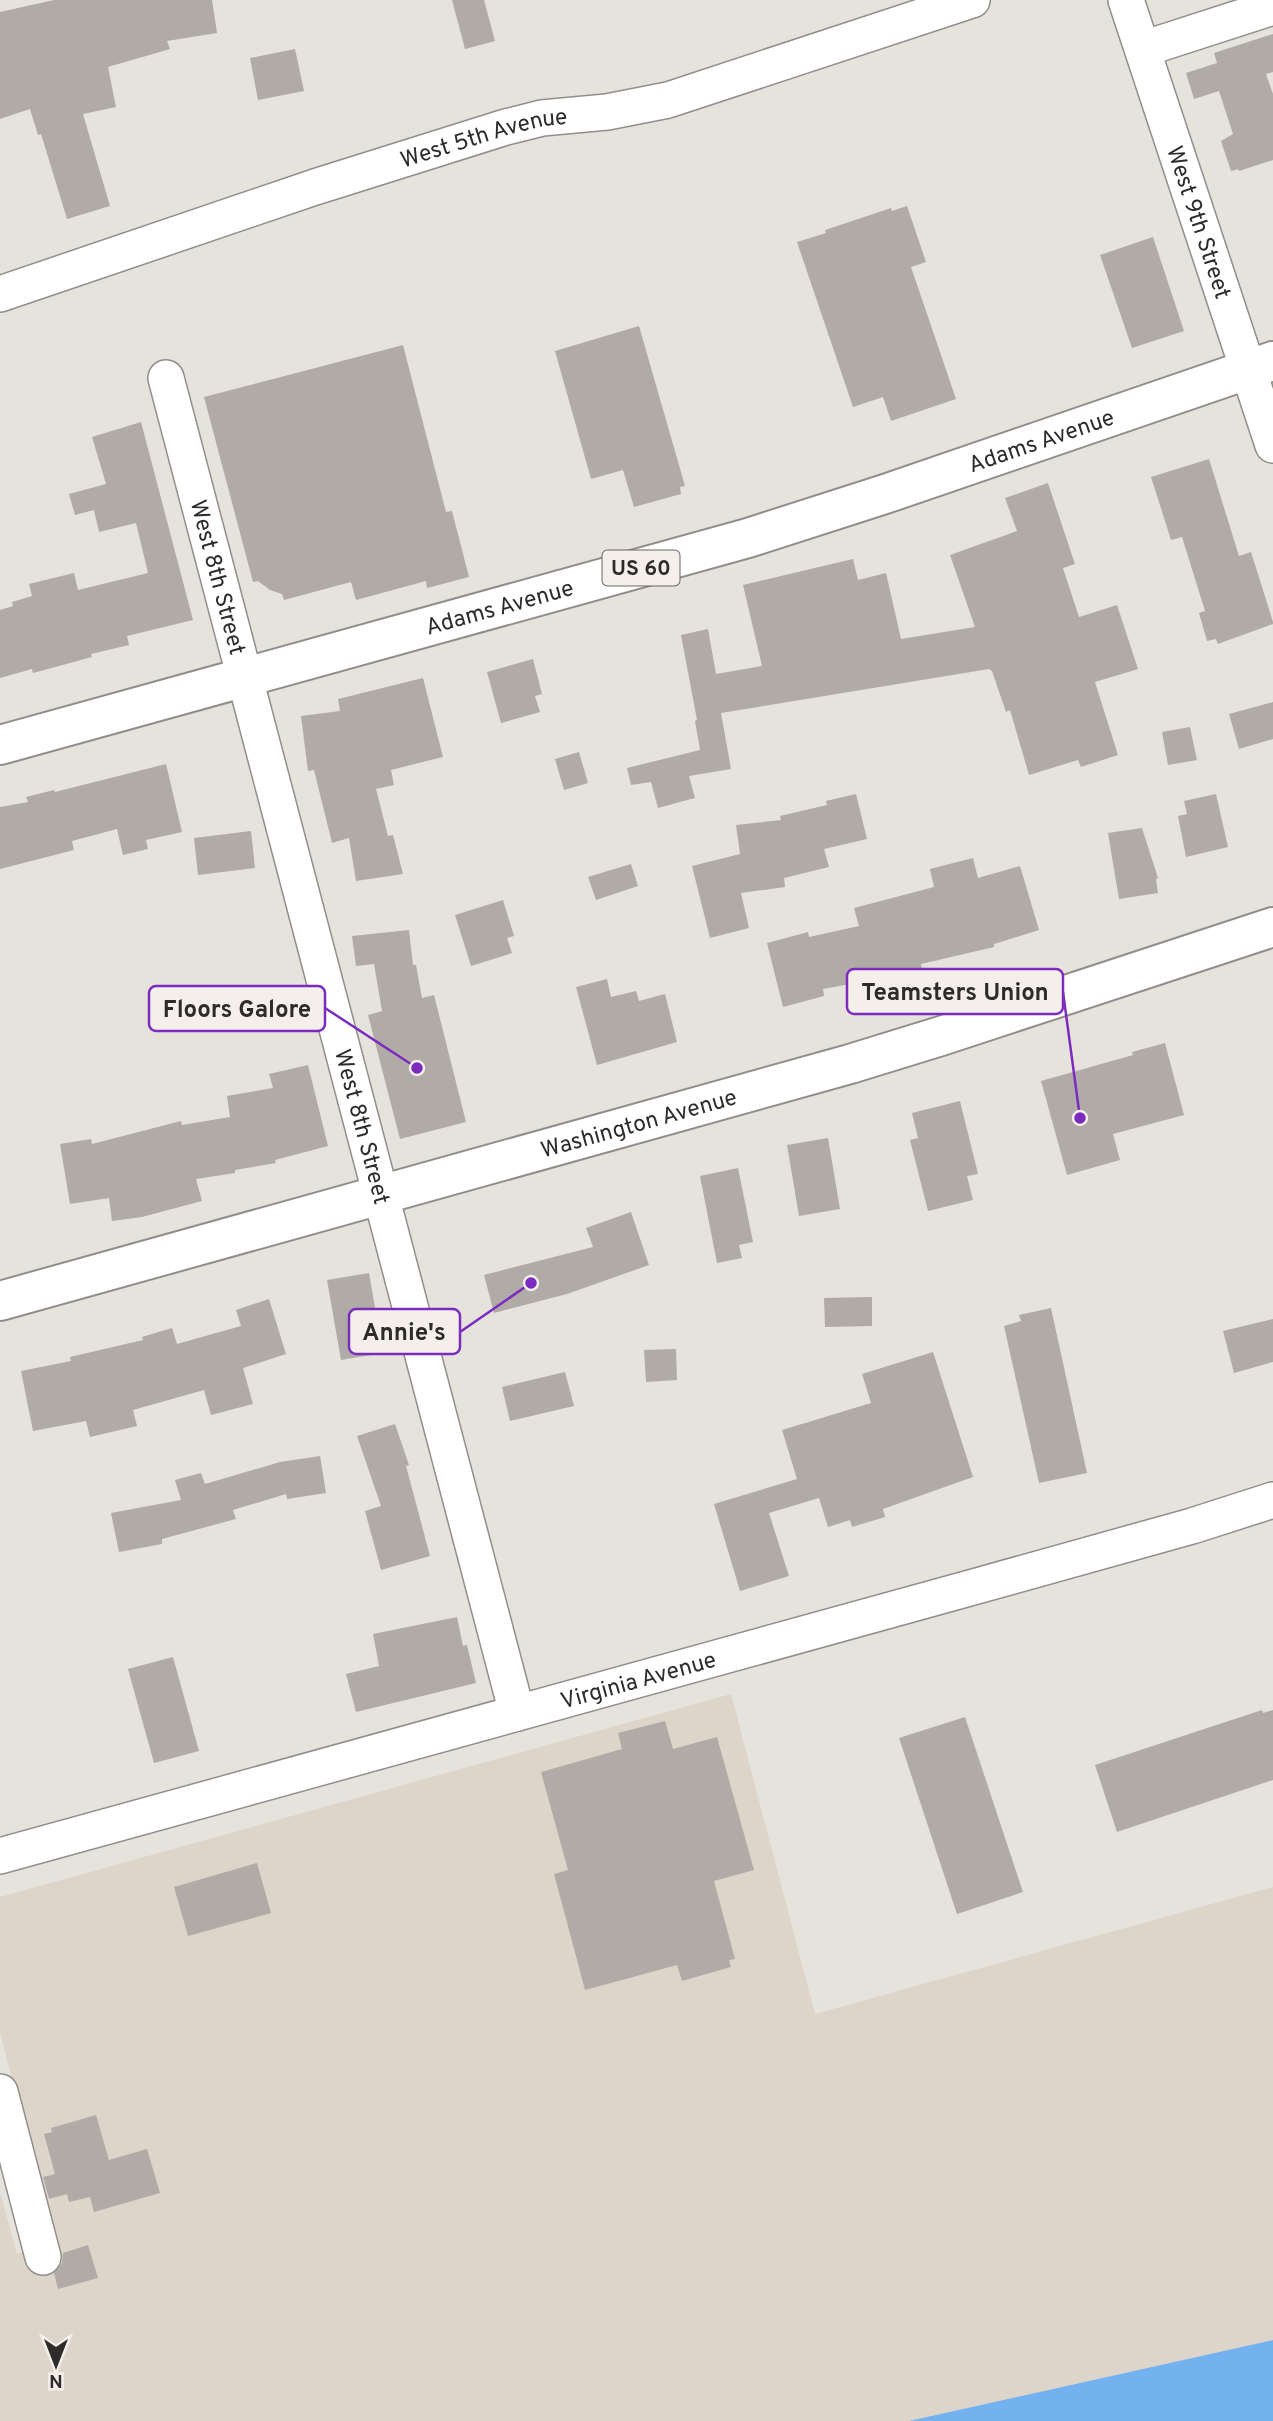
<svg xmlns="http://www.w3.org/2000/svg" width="1273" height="2421" font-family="Overpass,sans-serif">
<rect width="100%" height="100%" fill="#e6e2dc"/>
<path fill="#ddd5c9" d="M 731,1694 L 815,2014 L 1273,1887 L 1273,2340 L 909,2421 L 0,2421 L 0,2192 L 17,2254 L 55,2242 L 0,2033 L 0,1897 Z"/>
<path fill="#74b1ef" d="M 1273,2340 L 1273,2421 L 909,2421 Z"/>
<path fill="#b0aba6" d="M 54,0 L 212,0 L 217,33 L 167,41 L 170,49 L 108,67 L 116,107 L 83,114 L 110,206 L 67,219 L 41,134 L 38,135 L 30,109 L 0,119 L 0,12 Z
M 452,0 L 484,0 L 495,41 L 465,49 Z
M 1273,34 L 1273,72 L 1266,74 L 1273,94 L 1273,160 L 1239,171 L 1238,169 L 1231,171 L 1221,141 L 1233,134 L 1219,91 L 1194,99 L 1186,73 L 1217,63 L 1214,53 Z
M 295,49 L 304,91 L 258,100 L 250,58 Z
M 907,206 L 926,262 L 911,267 L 956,399 L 891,421 L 883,397 L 853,407 L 797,242 L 826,233 L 825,230 L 891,208 L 892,211 Z
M 1153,237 L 1184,331 L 1132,348 L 1100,255 Z
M 639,326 L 685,486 L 680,487 L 681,494 L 634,507 L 623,470 L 591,479 L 555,351 Z
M 403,345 L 446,512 L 452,511 L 469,577 L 427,588 L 426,581 L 356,600 L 351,582 L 284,600 L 282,594 L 270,590 L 258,581 L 253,582 L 204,397 Z
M 141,422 L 193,620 L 127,636 L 129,645 L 91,654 L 92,657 L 33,673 L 32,669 L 0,678 L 0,610 L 13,606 L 12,602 L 32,596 L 29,584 L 74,573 L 78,590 L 148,573 L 136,523 L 99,532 L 94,510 L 75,515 L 69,494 L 106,484 L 92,437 Z
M 1209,459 L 1239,556 L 1251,552 L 1273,622 L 1273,624 L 1218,644 L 1216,639 L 1207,641 L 1199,613 L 1205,611 L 1182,537 L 1171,540 L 1151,477 Z
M 1048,483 L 1075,564 L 1063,568 L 1079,617 L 1117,605 L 1138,669 L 1095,682 L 1118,755 L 1081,767 L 1078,760 L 1029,775 L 1010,710 L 1006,712 L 992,671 L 989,669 L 721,713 L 731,769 L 689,776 L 695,798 L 658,808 L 651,782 L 631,785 L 627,768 L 700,750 L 695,721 L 697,720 L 681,635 L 708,629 L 716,674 L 762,666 L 743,585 L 853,559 L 858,580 L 886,573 L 901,639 L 975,627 L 950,555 L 1017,531 L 1005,498 Z
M 533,659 L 542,694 L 535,696 L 540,712 L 501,723 L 487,672 Z
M 423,678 L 443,757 L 391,770 L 394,785 L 376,789 L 388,836 L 393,835 L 403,874 L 356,881 L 349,838 L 332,843 L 314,770 L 308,771 L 301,716 L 340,711 L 338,699 Z
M 1273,702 L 1273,739 L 1239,749 L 1229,714 Z
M 1190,727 L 1197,760 L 1168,765 L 1162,732 Z
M 579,752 L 588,783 L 564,790 L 555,759 Z
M 166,764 L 182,832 L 146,840 L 148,849 L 123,855 L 117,829 L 72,841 L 74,850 L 0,869 L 0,807 L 28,802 L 26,797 L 54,790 L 55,792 Z
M 856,794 L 867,839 L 824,849 L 829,867 L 784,878 L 785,887 L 741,893 L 749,928 L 710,938 L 692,866 L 740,854 L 736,825 L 781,820 L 780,816 L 827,805 L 826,801 Z
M 1216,794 L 1228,847 L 1186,857 L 1178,816 L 1187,814 L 1184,801 Z
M 1142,828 L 1158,878 L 1156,879 L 1158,893 L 1119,899 L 1108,833 Z
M 251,831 L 255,868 L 198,875 L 194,838 Z
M 973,858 L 978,878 L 1020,866 L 1039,930 L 994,944 L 994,947 L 921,964 L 922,969 L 888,977 L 823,989 L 824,996 L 783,1007 L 767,943 L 808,932 L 809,937 L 859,926 L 854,908 L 934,887 L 930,869 Z
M 631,864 L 638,886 L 596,900 L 588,877 Z
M 503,900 L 514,936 L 507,938 L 512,953 L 471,966 L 455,915 Z
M 409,930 L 413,965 L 416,965 L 422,998 L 434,995 L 466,1122 L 400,1139 L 368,1015 L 382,1011 L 374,964 L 356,966 L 352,936 Z
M 607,979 L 611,997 L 636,991 L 639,1001 L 665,994 L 677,1042 L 597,1065 L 576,987 Z
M 1165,1043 L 1184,1115 L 1113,1134 L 1120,1160 L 1067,1175 L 1041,1081 L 1133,1055 L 1132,1052 Z
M 308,1065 L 328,1146 L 275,1160 L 276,1163 L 235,1170 L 235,1173 L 196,1179 L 202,1201 L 142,1217 L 112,1221 L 109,1198 L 70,1204 L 60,1144 L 91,1139 L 92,1144 L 181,1121 L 182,1125 L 230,1117 L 227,1096 L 273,1088 L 269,1074 Z
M 960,1101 L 978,1174 L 967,1176 L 973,1200 L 928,1211 L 910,1140 L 918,1138 L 912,1113 Z
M 828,1138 L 840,1209 L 799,1216 L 787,1145 Z
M 738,1168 L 753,1242 L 739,1245 L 742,1258 L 717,1263 L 700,1176 Z
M 631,1212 L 649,1265 L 567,1294 L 494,1313 L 484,1275 L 593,1247 L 586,1228 Z
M 369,1273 L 383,1353 L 341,1360 L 327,1280 Z
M 872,1297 L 872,1326 L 825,1327 L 824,1298 Z
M 269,1299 L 286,1354 L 243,1368 L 253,1404 L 211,1415 L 204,1390 L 133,1410 L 137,1426 L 90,1437 L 86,1421 L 33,1431 L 21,1371 L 71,1361 L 70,1357 L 143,1340 L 142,1337 L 172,1328 L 177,1344 L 241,1326 L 236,1310 Z
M 1051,1308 L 1087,1473 L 1039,1483 L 1004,1326 L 1021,1321 L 1019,1315 Z
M 1273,1319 L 1273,1362 L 1234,1373 L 1223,1331 Z
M 676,1349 L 677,1380 L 646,1382 L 644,1350 Z
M 933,1352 L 973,1477 L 883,1509 L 885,1517 L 852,1527 L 850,1520 L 828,1527 L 819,1498 L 769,1513 L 789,1576 L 740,1591 L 714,1504 L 797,1479 L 782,1430 L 871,1403 L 862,1374 Z
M 565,1372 L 574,1406 L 510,1421 L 502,1387 Z
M 395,1424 L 409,1465 L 406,1466 L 430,1556 L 381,1570 L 365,1511 L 381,1506 L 357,1436 Z
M 320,1456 L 326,1493 L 287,1499 L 286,1494 L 233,1510 L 236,1519 L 162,1539 L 162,1544 L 119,1552 L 111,1513 L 181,1500 L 175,1480 L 201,1473 L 205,1484 L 280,1462 Z
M 457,1617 L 463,1646 L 467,1645 L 476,1683 L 356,1712 L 346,1674 L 379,1666 L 373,1634 Z
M 173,1657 L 199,1751 L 154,1763 L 128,1669 Z
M 1262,1710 L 1263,1713 L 1273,1710 L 1273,1780 L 1117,1832 L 1095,1765 Z
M 965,1717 L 1023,1892 L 957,1914 L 899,1738 Z
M 665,1721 L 673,1749 L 717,1737 L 754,1870 L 714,1881 L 735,1959 L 729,1960 L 731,1967 L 682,1981 L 677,1965 L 585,1990 L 554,1874 L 568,1870 L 541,1772 L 622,1749 L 618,1733 Z
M 257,1863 L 271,1913 L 188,1936 L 174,1887 Z
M 96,2115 L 109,2160 L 147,2149 L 160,2193 L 94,2212 L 90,2197 L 69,2202 L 67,2194 L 49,2199 L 43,2177 L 55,2174 L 44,2134 L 52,2132 L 51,2128 Z
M 88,2245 L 98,2278 L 58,2289 L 54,2273 L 62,2263 L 63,2253 Z"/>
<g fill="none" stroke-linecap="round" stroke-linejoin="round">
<g stroke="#928e89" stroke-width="38">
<g id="minor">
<path id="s1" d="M 1126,0 L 1273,445"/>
<path d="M 1143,49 L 1273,7"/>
<path id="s2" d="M 0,294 L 315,187 L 506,127 L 542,118 L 607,112 L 668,100 L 972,0"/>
<path id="s3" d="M 166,378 L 517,1713"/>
<path id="s4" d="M 0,1856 L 977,1586 L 1192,1526 L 1273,1500"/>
<path d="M 0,2092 L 43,2257"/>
</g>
</g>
<g stroke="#928e89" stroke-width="42">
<g id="primary">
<path id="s5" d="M 0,745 L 748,538 L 885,494 L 1273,361"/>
<path id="s6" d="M 0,1301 L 850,1064 L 941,1036 L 1273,927"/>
</g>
</g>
<use href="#minor" stroke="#fff" stroke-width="35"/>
<use href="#primary" stroke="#fff" stroke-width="38"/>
</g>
<g text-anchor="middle" stroke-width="6" stroke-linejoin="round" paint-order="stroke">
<rect fill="#f4efea" stroke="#696664" stroke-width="2" x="602.5" y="550.5" width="77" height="35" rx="5"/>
<g font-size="21" font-weight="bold" fill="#2d2c2a">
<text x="641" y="575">US 60</text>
</g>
<g font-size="23" fill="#2d2c2a" stroke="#f4efea">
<text dy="8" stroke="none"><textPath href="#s2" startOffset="509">West 5th Avenue</textPath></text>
<text dy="8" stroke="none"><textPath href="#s1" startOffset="234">West 9th Street</textPath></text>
<text dy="8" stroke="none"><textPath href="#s5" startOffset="1085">Adams Avenue</textPath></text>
<text dy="8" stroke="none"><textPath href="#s3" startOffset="206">West 8th Street</textPath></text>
<text dy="8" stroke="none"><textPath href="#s5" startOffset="518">Adams Avenue</textPath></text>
<text dy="8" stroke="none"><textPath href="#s6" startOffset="663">Washington Avenue</textPath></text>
<text dy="8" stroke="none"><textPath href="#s3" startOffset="774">West 8th Street</textPath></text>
<text dy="8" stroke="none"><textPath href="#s4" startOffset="662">Virginia Avenue</textPath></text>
</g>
</g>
<path fill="none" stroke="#7b2cbf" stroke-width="2.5" d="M1080 1118L1063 992M417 1068L325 1008M531 1283L460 1332"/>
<g fill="#7b2cbf" stroke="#f4efea" stroke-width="2.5">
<circle cx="1080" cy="1118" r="7"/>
<circle cx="417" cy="1068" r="7"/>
<circle cx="531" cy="1283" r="7"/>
</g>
<g fill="#f4efea" stroke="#7b2cbf" stroke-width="2.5">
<rect x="847" y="969" width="216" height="45" rx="7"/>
<rect x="149" y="986" width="176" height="45" rx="7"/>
<rect x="349" y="1309" width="111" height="45" rx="7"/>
</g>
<g font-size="24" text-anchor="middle" font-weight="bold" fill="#2d2c2a">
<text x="955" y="1000">Teamsters Union</text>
<text x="237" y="1017">Floors Galore</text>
<text x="404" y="1340">Annie's</text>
</g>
<g transform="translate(56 2365) rotate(180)" stroke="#f4efea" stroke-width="5" paint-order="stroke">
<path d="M0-5L12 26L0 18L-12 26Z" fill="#2d2c2a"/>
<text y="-10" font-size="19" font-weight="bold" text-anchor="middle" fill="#2d2c2a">N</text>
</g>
</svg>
